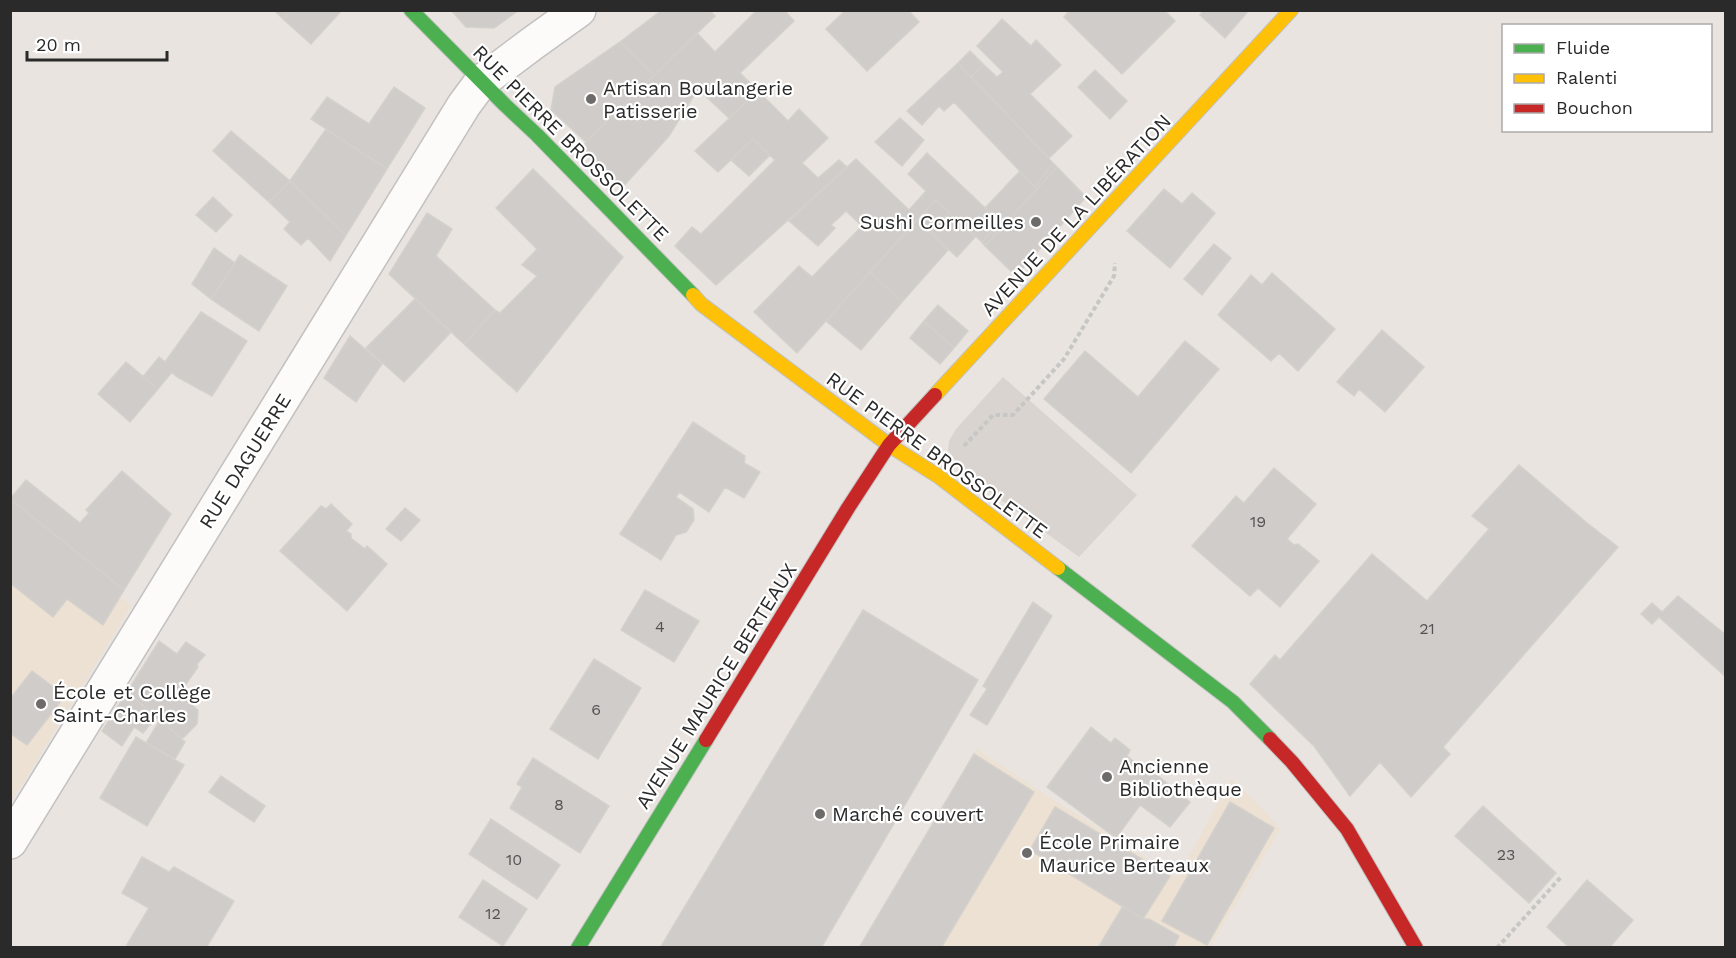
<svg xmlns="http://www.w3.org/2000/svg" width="1736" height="958" font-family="'Work Sans',sans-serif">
<rect width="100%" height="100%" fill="#e9e4df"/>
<path fill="#ece1d3" d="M 11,505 L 131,606 L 11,802 Z
M 976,749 L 1041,792 L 1177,878 L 1231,779 L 1256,802 L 1280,829 L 1210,947 L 859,948 Z"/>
<path fill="#d9d4cf" d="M 1003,377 L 1137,495 L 1079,557 L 964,473 L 948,450 L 949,441 L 956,429 Z"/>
<path fill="#d0ccc9" stroke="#d4d0cb" stroke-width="1.5" d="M 274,10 L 291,10 L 283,19 Z
M 291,10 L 342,10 L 311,44 L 283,19 Z
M 451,10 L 519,10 L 494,28 L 466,27 Z
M 662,10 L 709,10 L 715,16 L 654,75 L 620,42 Z
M 757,10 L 784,10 L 794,21 L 740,73 L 758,91 L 729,118 L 698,89 L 669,136 L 621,189 L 580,148 L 697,33 L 715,52 Z
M 846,10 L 908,10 L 919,22 L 867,71 L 826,29 Z
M 1070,10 L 1164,10 L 1175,21 L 1122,74 L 1064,17 Z
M 1204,10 L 1249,10 L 1225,38 L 1200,15 Z
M 1002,19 L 1031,46 L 1036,40 L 1061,65 L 1030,94 L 1072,136 L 1049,158 L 971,77 L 984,65 L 997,77 L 1003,72 L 977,46 Z
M 620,42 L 654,75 L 586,142 L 551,110 L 555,87 Z
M 970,51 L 984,65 L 971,77 L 958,63 Z
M 958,63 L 1053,163 L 1035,187 L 954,102 L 944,111 L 939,106 L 922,125 L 907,111 Z
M 1095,70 L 1127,101 L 1110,119 L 1078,87 Z
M 394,87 L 425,108 L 387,169 L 311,119 L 327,97 L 369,124 Z
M 758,91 L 788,121 L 799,109 L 828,138 L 802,163 L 818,178 L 839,160 L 847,167 L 716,285 L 675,246 L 692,227 L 701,234 L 775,160 L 753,139 L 718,172 L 695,151 Z
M 900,118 L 924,140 L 902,166 L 875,142 Z
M 326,129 L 387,169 L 346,235 L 290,181 Z
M 231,131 L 290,181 L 269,202 L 213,151 Z
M 753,139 L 770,155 L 749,176 L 731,160 Z
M 927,153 L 1000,222 L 982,242 L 935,200 L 797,353 L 754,312 L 799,266 L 812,277 L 862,226 L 846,211 L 831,225 L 835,228 L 818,246 L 789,221 L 856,159 L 909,210 L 926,191 L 908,174 Z
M 1053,163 L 1057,167 L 985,246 L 982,242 L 1000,222 L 985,208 L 1020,171 L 1035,187 Z
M 1057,167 L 1086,197 L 1016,276 L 985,246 Z
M 533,169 L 623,257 L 517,392 L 464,344 L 495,310 L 500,313 L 537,276 L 522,265 L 537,249 L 496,208 Z
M 290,181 L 346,235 L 330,261 L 308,238 L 301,245 L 284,229 L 290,222 L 269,202 Z
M 1164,189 L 1182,204 L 1192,193 L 1215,213 L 1170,268 L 1127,231 Z
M 213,197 L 232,215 L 216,232 L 196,215 Z
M 935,200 L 949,212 L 931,233 L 948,250 L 902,302 L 870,272 Z
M 949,212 L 975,237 L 957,257 L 931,233 Z
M 427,213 L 452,229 L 436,256 L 495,310 L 464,344 L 389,274 Z
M 1214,244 L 1231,258 L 1202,295 L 1184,279 Z
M 214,248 L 235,263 L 211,299 L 192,284 Z
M 240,255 L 287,286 L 259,331 L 211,299 Z
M 870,272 L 902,302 L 861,350 L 826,321 Z
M 1272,273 L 1335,329 L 1298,371 L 1279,353 L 1271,361 L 1218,315 L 1251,275 L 1262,285 Z
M 415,299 L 451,332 L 404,382 L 366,348 Z
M 938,305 L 968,331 L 954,348 L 924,321 Z
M 201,312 L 247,341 L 212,396 L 177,377 L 172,372 L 158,389 L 143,377 L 159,357 L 165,362 Z
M 924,321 L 954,348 L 940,364 L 910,338 Z
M 1382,330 L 1424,367 L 1385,412 L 1359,389 L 1354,396 L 1337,382 Z
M 350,336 L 382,364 L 356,402 L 324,378 Z
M 1185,341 L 1219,369 L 1131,473 L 1044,399 L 1085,351 L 1138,397 Z
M 126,362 L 158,389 L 130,422 L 98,394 Z
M 693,422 L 745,456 L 744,463 L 760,472 L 744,498 L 725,487 L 709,512 L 679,492 L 676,497 L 693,509 L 694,520 L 686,532 L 676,535 L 661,560 L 620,534 Z
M 1519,465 L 1587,523 L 1618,547 L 1443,747 L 1450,754 L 1411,797 L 1380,762 L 1350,796 L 1314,746 L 1250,684 L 1275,655 L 1280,660 L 1372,554 L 1427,601 L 1489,529 L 1472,516 Z
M 1274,468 L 1316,504 L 1287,539 L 1294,545 L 1298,544 L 1319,561 L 1280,607 L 1258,588 L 1250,596 L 1192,546 L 1236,496 L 1244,503 Z
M 122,471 L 171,514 L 124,590 L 10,499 L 26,480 L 80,523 L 89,513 L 86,510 Z
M 10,499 L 124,590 L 103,625 L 67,599 L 53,617 L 10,583 Z
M 331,504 L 352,524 L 346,531 L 351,534 L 351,538 L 365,549 L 367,546 L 387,564 L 347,611 L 280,551 L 321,506 L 326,509 Z
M 405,508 L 420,520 L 401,541 L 386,529 Z
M 645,590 L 699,621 L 674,662 L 621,630 Z
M 1678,596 L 1726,635 L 1726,677 L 1659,617 L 1652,624 L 1641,614 L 1652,603 L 1662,612 Z
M 1033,602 L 1052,616 L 987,725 L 970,715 L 987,689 L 983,686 Z
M 863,610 L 978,680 L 821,948 L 660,948 Z
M 159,641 L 177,654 L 186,642 L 205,655 L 197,664 L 198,667 L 179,694 L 198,710 L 197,724 L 182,739 L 127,692 Z
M 594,659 L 641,688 L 598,759 L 550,729 Z
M 32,671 L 65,696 L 27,745 L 10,733 L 10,699 Z
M 127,692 L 156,717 L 143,733 L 134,727 L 122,746 L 102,731 Z
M 160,720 L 185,742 L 175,759 L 146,743 Z
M 1091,727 L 1111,743 L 1115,738 L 1130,750 L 1127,756 L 1142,768 L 1145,765 L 1190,802 L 1170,827 L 1140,805 L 1116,838 L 1047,787 Z
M 136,737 L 184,765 L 147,826 L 100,798 Z
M 974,754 L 1034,792 L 941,948 L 859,948 Z
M 533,758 L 609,806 L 580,853 L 510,808 L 522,787 L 517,784 Z
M 221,776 L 265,806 L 254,822 L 209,792 Z
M 1230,802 L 1274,828 L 1207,945 L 1162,921 Z
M 1483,806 L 1556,873 L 1529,903 L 1455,836 Z
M 1055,807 L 1170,876 L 1143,919 L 1030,850 Z
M 491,819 L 560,865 L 537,899 L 469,854 Z
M 142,857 L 169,872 L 174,867 L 234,901 L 206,948 L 125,948 L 149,908 L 122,893 Z
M 483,880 L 527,909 L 503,946 L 459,917 Z
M 1587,880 L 1633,920 L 1609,948 L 1570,948 L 1547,927 Z
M 1123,906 L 1143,919 L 1149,919 L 1179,936 L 1173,948 L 1098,948 Z"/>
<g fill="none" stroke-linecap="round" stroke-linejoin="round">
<g stroke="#c2c1c1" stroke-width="36">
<path id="street" d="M 10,842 L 464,105 L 481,82 L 533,43 L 579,10"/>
</g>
<g stroke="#c2c1c1" stroke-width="16">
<path id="fast" d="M 411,10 L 505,105 L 537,135 L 693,295
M 1058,568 L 1233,702 L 1270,739
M 578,948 L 706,740"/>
</g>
<g stroke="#c2c1c1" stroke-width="16">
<path id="slow" d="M 693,295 L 701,304 L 889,445 L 938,476 L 1058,568
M 935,395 L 1291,10"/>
</g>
<g stroke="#c2c1c1" stroke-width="16">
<path id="jam" d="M 1270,739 L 1292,762 L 1347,829 L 1416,948
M 706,740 L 848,508 L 889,445 L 935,395"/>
</g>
<path stroke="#c6c6c5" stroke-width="4" stroke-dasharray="4.5 3" stroke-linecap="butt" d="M 964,446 L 993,415 L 1013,415 L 1064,359 L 1114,276 L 1115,263
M 1497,948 L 1562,876"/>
<use href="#street" stroke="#fcfbfa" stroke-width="33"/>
<use href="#fast" stroke="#4caf50" stroke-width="14"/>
<use href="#slow" stroke="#ffc107" stroke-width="14"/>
<use href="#jam" stroke="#c62828" stroke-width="14"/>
</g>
<g fill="#6d6b69" stroke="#fff" stroke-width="2">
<circle cx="591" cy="99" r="6"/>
<circle cx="1036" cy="222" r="6"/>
<circle cx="41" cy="704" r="6"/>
<circle cx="1107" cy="777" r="6"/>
<circle cx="820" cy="814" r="6"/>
<circle cx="1027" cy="853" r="6"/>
</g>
<g text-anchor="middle" stroke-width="4.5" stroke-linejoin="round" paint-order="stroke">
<g font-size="16" fill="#545352">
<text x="1258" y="527">19</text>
<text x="660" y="632">4</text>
<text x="1427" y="634">21</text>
<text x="596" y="715">6</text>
<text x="559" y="810">8</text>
<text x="1506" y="860">23</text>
<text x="514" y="865">10</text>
<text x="493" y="919">12</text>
</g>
<g font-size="20" fill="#2a2a2a" stroke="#fff" text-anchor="start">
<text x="603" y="95">Artisan Boulangerie<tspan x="603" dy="23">Patisserie</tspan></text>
<text x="1024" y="229" text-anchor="end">Sushi Cormeilles</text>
<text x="53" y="699">École et Collège<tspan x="53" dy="23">Saint-Charles</tspan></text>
<text x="1119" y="773">Ancienne<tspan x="1119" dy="23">Bibliothèque</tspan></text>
<text x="832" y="821">Marché couvert</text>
<text x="1039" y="849">École Primaire<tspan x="1039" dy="23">Maurice Berteaux</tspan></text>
</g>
<g font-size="20" fill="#2a2a2a" stroke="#fff">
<text transform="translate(571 143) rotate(45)" y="7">RUE PIERRE BROSSOLETTE</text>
<text transform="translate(1076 215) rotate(-47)" y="7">AVENUE DE LA LIBÉRATION</text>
<text transform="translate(937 455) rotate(36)" y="7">RUE PIERRE BROSSOLETTE</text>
<text transform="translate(245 461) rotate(-58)" y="7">RUE DAGUERRE</text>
<text transform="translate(716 686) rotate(-58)" y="7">AVENUE MAURICE BERTEAUX</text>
</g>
</g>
<rect width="1736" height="958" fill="none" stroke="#2a2a2a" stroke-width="24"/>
<rect x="1502" y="24" width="210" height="108" fill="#ffffff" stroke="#aaaaaa" stroke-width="1.5"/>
<rect x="1514" y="44" width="30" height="9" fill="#4caf50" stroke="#aaaaaa" stroke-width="1.5"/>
<text x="1556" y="54" font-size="18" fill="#2a2a2a">Fluide</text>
<rect x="1514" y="74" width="30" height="9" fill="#ffc107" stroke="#aaaaaa" stroke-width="1.5"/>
<text x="1556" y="84" font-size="18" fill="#2a2a2a">Ralenti</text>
<rect x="1514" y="104" width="30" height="9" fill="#c62828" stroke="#aaaaaa" stroke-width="1.5"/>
<text x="1556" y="114" font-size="18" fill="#2a2a2a">Bouchon</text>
<path d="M27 51v9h140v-9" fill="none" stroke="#2a2a2a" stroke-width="3"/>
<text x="36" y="51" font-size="18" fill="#2a2a2a" stroke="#ffffff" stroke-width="4.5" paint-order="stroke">20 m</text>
</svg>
